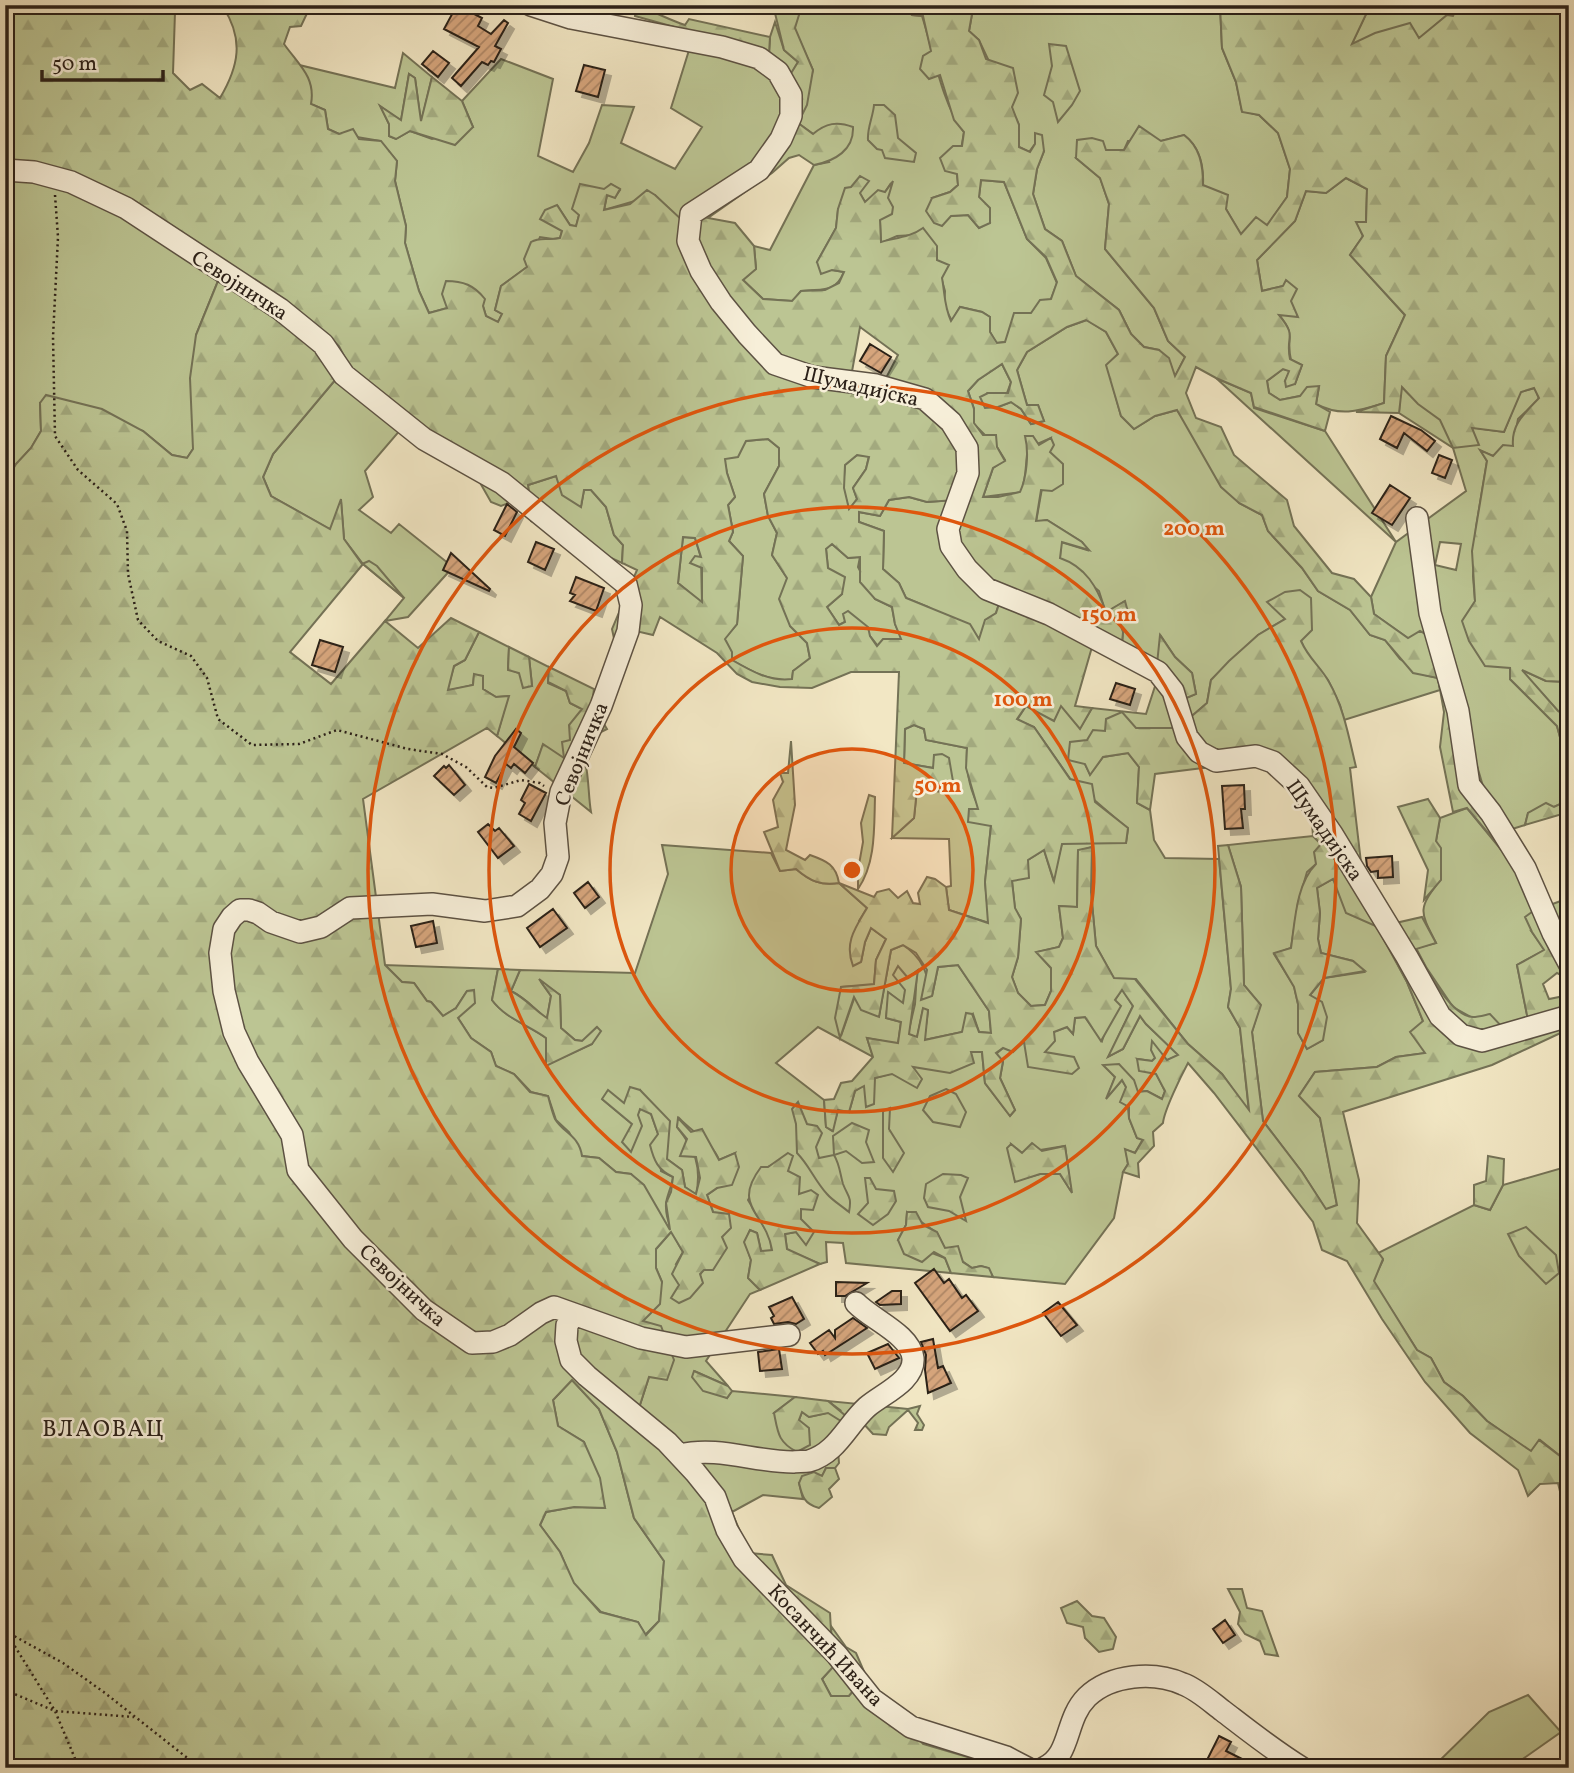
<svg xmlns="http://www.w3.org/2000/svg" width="1574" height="1773" font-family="Vollkorn,serif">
<defs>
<pattern id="forest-firs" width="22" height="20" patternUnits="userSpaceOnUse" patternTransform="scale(1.75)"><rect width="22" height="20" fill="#bcc593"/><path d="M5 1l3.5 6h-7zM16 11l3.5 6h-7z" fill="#a2a97e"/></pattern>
<pattern id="building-hatch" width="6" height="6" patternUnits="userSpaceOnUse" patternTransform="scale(1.75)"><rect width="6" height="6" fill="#d6a57c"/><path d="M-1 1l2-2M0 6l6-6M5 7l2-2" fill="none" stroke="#ae8665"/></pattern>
<filter id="shadow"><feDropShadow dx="6" dy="6" stdDeviation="0" flood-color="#0004"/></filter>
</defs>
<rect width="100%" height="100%" fill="#f2e7c4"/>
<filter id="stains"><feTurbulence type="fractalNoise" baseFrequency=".00286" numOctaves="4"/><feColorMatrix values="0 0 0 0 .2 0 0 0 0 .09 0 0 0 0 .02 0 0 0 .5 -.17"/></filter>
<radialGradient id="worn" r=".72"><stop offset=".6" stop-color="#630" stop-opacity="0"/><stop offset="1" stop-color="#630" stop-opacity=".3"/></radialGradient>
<path fill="#bcc593" stroke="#747256" stroke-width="2" fill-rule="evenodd" d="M 802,5 L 903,5 L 912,15 L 922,16 C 933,50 942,105 964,132 L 957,174 L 958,185 L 950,192 L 932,198 L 950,216 L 968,215 L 979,228 L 990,222 L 979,197 L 981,180 L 1004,182 L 1027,239 L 1046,258 L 1057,283 L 1051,299 L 1031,313 L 1005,342 L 996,343 L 990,332 L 990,317 L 982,312 L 960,307 L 952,321 L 944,306 L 945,291 L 936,260 L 914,235 L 897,236 L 881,243 L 880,220 L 891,183 L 885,192 L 865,202 L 860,194 L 838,209 L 836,228 L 817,262 L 832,270 L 844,272 C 835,294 822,288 801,291 L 793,301 L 763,299 L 743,280 L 756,268 L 754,246 L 770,250 L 814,165 L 829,162 L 813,134 L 798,123 L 813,70 L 794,28 Z
M 963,5 L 1021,5 L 1020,9 L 1041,10 L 1045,5 L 1220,5 L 1222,48 L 1236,82 L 1242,111 L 1259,115 L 1278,133 L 1290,169 L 1287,197 L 1267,226 L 1241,235 L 1226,209 L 1203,185 C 1204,165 1200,147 1184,135 L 1161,141 L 1128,141 L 1124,150 L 1106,151 L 1076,158 L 1100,178 L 1109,204 L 1105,249 L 1154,308 L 1168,341 L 1185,357 L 1175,377 L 1159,350 L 1144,347 L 1131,334 L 1119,310 L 1076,276 L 1062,241 L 1045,229 L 1033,194 L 1037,169 L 1044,151 L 1035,144 L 1029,152 L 1019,147 L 1019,125 L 979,40 L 969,31 L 972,14 Z
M 1368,5 L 1458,5 L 1453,16 L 1447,15 L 1419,39 L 1351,45 L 1369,8 Z
M 775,22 L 784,50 L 798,62 L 790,76 L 769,54 L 770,37 Z
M 690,47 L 776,73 L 786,116 L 765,156 L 684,223 L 655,195 L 604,210 L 607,195 L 615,197 L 620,190 L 611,184 L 579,215 L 576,227 L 570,225 L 557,205 L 562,231 L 560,238 L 553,239 L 540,237 L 527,267 L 501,286 L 495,310 L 502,314 L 498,323 L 486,316 L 483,306 L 448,308 L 429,313 L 419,291 L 405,243 L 406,226 L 395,181 L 397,161 L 380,141 L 339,134 L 328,129 L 325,110 L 311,104 L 299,65 L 395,88 L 403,53 L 432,77 L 421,123 L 415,78 L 409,74 L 401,121 L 381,107 L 389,124 L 389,136 L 396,139 L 410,131 L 432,139 L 473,127 L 462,101 L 501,59 L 553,79 L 538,156 L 573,172 L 589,143 L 602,105 L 634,107 L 621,143 L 675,169 L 702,127 L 671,108 Z
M 5,176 C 85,181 154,236 218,281 L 196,335 L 193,449 L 187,458 L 172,455 L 143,431 L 40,403 L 41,431 L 31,448 L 16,464 L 5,483 Z
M 1346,178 L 1367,189 L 1366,222 L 1357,222 L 1363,236 L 1350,255 L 1405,315 L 1386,356 L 1384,403 C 1358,411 1341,417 1316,404 L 1319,387 L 1300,396 L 1280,400 L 1269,393 L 1267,381 L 1283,369 L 1290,371 L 1285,381 L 1295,384 L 1302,365 L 1291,360 C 1285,335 1298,338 1278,314 L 1283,286 L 1262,291 L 1257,260 L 1295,221 L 1306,191 L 1326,193 Z
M 1087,320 L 1106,332 L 1118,354 L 1107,365 L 1121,416 L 1134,429 L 1155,416 L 1177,410 L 1239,503 L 1262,515 L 1268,531 L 1302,568 L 1318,591 L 1350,610 L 1370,635 L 1385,640 L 1400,659 L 1425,675 L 1438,678 L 1440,690 L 1344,720 L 1340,705 L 1328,680 L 1308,657 L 1301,641 L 1285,619 L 1258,635 L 1211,680 L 1207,703 L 1178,728 L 1106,731 L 1085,764 L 1090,774 L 1103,757 L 1128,753 L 1139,767 L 1137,803 L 1150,810 L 1154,840 L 1165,858 L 1219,859 L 1231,989 L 1228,1007 L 1240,1028 L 1249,1112 L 1222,1074 L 1188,1044 L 1136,979 L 1114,979 L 1096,946 L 1091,892 L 1092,847 L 1078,851 L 1077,907 L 1059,906 L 1063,938 L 1059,947 L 1037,952 L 1051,968 L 1051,991 L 1045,1005 L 1031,1006 L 1018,993 L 1012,977 L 1018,957 L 1021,919 L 1015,909 L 1012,881 L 1028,860 L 1044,850 L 1053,879 L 1062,843 L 1126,843 L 1128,829 L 1071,780 L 1034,727 L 1017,720 L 1026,706 L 1061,705 L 1080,728 L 1092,708 L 1146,714 L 1157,680 L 1172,704 L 1196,694 L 1192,673 L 1175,657 L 1161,636 L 1158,664 L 1122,644 L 1123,632 L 1116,615 L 1125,601 L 1106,613 L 1099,591 L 1060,558 L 1061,542 L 1087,550 L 1082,542 L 1047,520 L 1036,522 L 1051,438 L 1028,448 C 1025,464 1027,477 1021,492 L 983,497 L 993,468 L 1005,460 L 997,447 L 973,423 L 974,409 L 968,391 L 978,380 L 1002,364 L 1011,382 L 1007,393 L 988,393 L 998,407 L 1011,402 L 1021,409 L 1031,424 L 1044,421 L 1038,405 L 1027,405 L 1017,370 L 1027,352 L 1067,327 Z
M 1216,378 L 1251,393 L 1254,408 L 1325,431 L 1396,542 L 1466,491 L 1453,448 L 1399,413 L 1401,386 C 1436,424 1454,425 1504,432 L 1520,392 L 1535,388 L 1539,399 L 1518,419 L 1513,446 L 1493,456 L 1481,451 L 1487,461 L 1476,527 L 1473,576 L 1475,601 L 1511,668 L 1510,679 L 1557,726 L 1564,752 L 1569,757 L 1569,800 L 1554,807 L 1528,813 L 1525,825 L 1509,830 L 1488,803 L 1470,757 L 1455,683 L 1409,639 L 1374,614 L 1371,597 L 1396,542 ZM 1440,542 L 1461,544 L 1456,570 L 1435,565 Z
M 336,379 L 402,428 L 365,471 L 373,497 L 359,510 L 391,533 L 399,524 L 453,567 L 408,617 L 385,621 L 404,598 L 363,564 L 344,539 L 341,501 L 331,530 L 271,496 L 263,477 L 273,454 Z
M 768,439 L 779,448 L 779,466 L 764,494 L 768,516 L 777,533 L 772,555 L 787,578 L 790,626 L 807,643 L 810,659 L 793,671 L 792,680 C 770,682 751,671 732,660 L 724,639 L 737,624 L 743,556 L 729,541 L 733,532 L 728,505 L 735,497 L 727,473 L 724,459 L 746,441 Z
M 857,455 L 869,456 L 866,469 L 853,488 L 857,499 L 849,510 L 843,488 L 845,465 Z
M 475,474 L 529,494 L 528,485 L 556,476 L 581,506 L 584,490 L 591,490 L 606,507 L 614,535 L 623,545 L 622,563 L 531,521 L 529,495 L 501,506 L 491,502 Z
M 909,497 L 927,502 L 955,500 L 1003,591 L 996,613 L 979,640 L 928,607 L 906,598 L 899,583 L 883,569 L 884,531 L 859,522 L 858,512 L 880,516 L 889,500 Z
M 683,537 L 695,538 L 701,558 L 702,603 L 678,583 Z
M 832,544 L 848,558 L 860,557 L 858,567 L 875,599 L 892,607 L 895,624 L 902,639 L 878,646 L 870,636 L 845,622 L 839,625 L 827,607 L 842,594 L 828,568 L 826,548 Z
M 479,632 L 509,647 L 508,669 L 519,673 L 532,685 L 529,657 L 549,667 L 548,683 L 566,691 L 570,703 L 582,709 L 564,759 L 543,745 L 535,767 L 497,736 L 508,696 L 496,697 L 483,689 L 483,676 L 474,675 L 473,685 L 447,691 L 454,666 L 465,660 Z
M 1520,669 L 1546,681 L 1569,682 L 1569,718 L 1558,711 Z
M 914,725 L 924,729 L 926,740 L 967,748 C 965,776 973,804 991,825 L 985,882 L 989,923 L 949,910 L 946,887 L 951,886 L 949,839 L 892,838 L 914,818 L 917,789 L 954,793 L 933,768 L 904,763 L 905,729 Z
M 869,795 L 875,797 C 874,828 876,863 858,889 L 858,870 L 863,842 L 861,823 Z
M 1467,808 L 1547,906 L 1569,898 L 1569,948 L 1532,932 L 1545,950 L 1517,965 L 1528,1020 L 1502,1027 L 1471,1017 L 1453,1007 L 1426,967 L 1416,948 L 1436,943 C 1419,910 1418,909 1441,879 L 1436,841 L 1440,818 Z
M 1313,836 L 1321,844 L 1316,864 L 1307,872 L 1298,903 L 1291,948 L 1274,954 L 1294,986 L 1298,1004 L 1298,1033 L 1307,1049 L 1323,1040 L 1310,995 L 1324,978 L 1364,972 L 1353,961 L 1321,953 L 1318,939 L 1320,913 L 1317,888 L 1333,879 L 1377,927 L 1407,982 L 1423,1021 L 1426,1053 L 1396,1057 L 1377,1067 L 1315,1072 L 1299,1096 L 1320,1118 L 1337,1205 L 1326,1210 L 1302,1172 L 1263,1121 L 1252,1032 L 1260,1005 L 1244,985 L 1241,887 L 1228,845 Z
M 662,845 L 771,853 L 780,871 L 796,869 C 810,881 821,886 839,883 L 867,908 L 859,921 L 861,962 L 865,942 L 871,928 L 886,939 L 876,960 L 874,985 L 841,987 L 841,1036 L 855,996 L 879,1016 L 891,950 L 903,945 C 923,958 927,973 932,996 L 938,967 L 958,965 L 989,1011 L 991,1033 L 979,1032 L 973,1014 L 962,1032 L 924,1040 L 928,1011 L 923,1009 L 917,1038 L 908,1034 L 915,1004 L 917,971 L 908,978 L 903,1004 L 889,993 L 886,1018 L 901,1022 L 898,1044 L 867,1038 L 873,1057 L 818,1027 L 776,1063 L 824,1100 L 826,1127 L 832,1131 L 838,1110 L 849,1112 L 855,1091 L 875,1078 L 970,1052 L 982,1052 L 985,1083 L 1010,1116 L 1015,1110 L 1000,1078 L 1003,1062 L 996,1054 L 1003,1048 L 1025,1042 L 1044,1053 L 1053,1032 L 1067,1027 L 1073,1034 L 1075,1018 L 1085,1017 L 1102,1041 L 1115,1000 L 1122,989 L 1133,1006 L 1109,1056 L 1123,1049 L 1140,1016 L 1146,1024 L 1179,1055 L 1168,1060 L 1155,1058 L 1152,1061 L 1138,1059 L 1156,1073 L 1165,1091 L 1162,1099 L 1147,1091 L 1138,1092 L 1104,1065 L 1115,1077 L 1108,1096 L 1122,1080 L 1126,1087 L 1129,1118 L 1137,1138 L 1143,1139 L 1135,1153 L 1126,1150 L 1128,1164 L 1123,1172 L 1114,1218 L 1065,1284 L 993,1277 L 988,1268 L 981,1266 L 972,1268 L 945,1249 L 937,1233 L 907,1212 L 906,1225 L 898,1240 L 945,1258 L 951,1273 L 846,1263 L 843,1243 L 826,1242 L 827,1262 L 820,1264 L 787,1250 L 785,1234 L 796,1232 L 806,1244 L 801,1219 L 799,1195 L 781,1160 L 768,1167 L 748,1200 L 770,1237 L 772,1251 L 761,1251 L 757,1233 L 750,1230 L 745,1242 L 751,1260 L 748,1278 L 760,1290 L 750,1294 L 706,1361 L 728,1386 L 694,1371 L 727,1398 L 732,1391 L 795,1397 L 774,1413 L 799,1420 L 802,1412 L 809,1417 L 840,1410 L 828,1401 L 859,1404 L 838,1450 L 839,1463 L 835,1468 L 826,1468 L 822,1477 L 799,1483 L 803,1499 L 763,1495 L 732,1512 L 726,1498 L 639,1408 L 649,1377 L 642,1321 L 662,1282 L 656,1268 L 656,1249 L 671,1232 L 631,1174 L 616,1172 L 599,1158 L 582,1156 L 569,1132 L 556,1120 L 548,1096 L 531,1092 L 514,1074 L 496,1066 L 491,1052 L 471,1038 L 458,1018 L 467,991 L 456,1008 L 443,1016 L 431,1002 L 427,1001 L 414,983 L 402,982 L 385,965 L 498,969 L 492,1000 C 505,1018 528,1025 546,1038 L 546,1065 L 592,1044 L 597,1027 L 583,1041 L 575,1040 L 561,1028 L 560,995 L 541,982 L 551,996 L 547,1019 C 533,1008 527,999 511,991 L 520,970 L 635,973 L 668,874 ZM 640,1090 L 667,1145 L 667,1159 L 682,1170 L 685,1187 L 696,1195 C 702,1167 695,1149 677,1127 L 679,1118 C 692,1132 713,1143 719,1160 L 735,1153 L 717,1188 L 707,1195 L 722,1237 L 700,1275 L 676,1264 L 683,1252 C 675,1238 665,1221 666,1204 C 666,1198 672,1186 673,1177 L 661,1171 L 658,1134 L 651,1114 L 641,1108 L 632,1124 L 602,1099 L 624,1104 ZM 1011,1144 L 1022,1153 L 1065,1146 L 1071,1191 L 1060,1174 L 1040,1174 L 1015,1181 Z
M 1569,1166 L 1569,1463 L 1540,1440 L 1531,1452 L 1487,1421 L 1463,1396 L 1444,1382 L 1431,1358 L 1417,1350 L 1373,1281 L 1383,1260 L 1378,1253 L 1474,1205 L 1490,1210 L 1503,1185 Z
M 572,1380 L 599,1409 L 617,1452 L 634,1518 L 664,1561 L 659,1621 L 645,1635 L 638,1622 L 601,1612 L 573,1583 L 560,1552 L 540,1525 L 546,1512 L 574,1507 L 605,1508 L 584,1442 L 558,1426 L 553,1400 Z
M 831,1626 L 846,1647 L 856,1653 L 866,1676 L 849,1696 L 831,1696 L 822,1679 L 833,1667 Z
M 1528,1695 L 1561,1732 L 1510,1768 L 1432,1768 L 1489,1712 Z"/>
<path fill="url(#forest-firs)" stroke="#747256" stroke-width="2" fill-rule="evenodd" d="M 5,5 L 203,5 L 175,12 L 173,73 L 190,90 L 202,84 L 220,98 C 239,66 244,39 223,7 L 206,5 L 311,5 L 301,26 L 290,27 L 284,44 C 298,64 316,77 311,104 L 325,110 L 328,129 L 339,134 L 353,129 L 359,139 L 381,141 L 397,161 L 395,181 L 406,226 L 405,243 L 419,291 L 429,313 L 447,308 L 442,294 L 446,281 C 463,281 474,285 485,299 L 483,306 L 486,316 L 498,322 L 502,314 L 495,310 L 501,286 L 527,267 L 524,259 L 531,242 C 541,236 549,241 560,238 L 562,231 L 540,219 L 545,210 L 557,205 L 570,225 L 576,226 L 579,215 L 572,209 L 580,184 L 604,189 L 611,184 L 620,189 L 615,198 L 607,195 L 604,210 L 630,204 L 647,190 L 655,195 L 684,222 L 729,185 L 777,138 L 787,93 L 749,48 L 635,16 L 636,6 C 654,11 667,19 685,25 L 689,19 L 770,37 L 769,54 L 790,75 L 798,62 L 784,50 L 773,5 L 802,5 L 795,28 L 813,70 L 807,105 L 798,123 L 813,134 C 826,123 837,121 853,127 C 854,150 835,161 814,165 L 799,155 L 789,158 L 772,173 L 708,218 L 735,223 L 754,246 L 756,269 L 743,280 L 763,299 L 792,301 L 801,291 L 825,290 L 839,283 L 844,272 L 832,270 L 821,274 L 817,262 L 836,228 L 838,209 L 845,188 L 851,187 L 860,176 L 869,181 L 860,193 L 865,202 L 878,190 L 885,192 L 893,181 L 888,198 L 893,207 L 892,214 L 880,220 L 881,242 C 895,238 911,237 923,228 L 937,246 L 937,260 L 949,265 L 942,278 C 945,294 944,306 951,321 L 960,307 L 982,312 L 990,317 L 990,332 L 997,343 L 1005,342 L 1014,313 L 1031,313 L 1040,300 L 1051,299 L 1057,282 L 1046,257 L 1027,239 L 1004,182 L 981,180 L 979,197 L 990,208 L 990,223 L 979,228 L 968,215 L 951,216 L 942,226 L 934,223 L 926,211 L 932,198 L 950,192 L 958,185 L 957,174 L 945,171 L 940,158 L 953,146 L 962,146 L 964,132 L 954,120 L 940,75 L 929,79 L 920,69 L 923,56 L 931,51 L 923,16 L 912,15 L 903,5 L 963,5 L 972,14 L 969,31 L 979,40 L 986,59 L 1013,68 L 1018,93 L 1012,107 L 1019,125 L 1019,147 L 1030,152 L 1035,144 L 1035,133 L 1042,135 L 1044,151 L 1037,169 L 1033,194 L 1045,229 L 1062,241 L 1076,276 L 1119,310 L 1131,334 L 1144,347 L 1159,350 L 1169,358 L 1175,376 L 1185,357 L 1168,341 L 1154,308 L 1105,249 L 1109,204 L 1100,178 L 1076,158 L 1077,140 L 1092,138 L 1103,141 L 1106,150 L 1124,150 L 1139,126 L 1161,141 L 1184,135 C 1200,147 1203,165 1203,185 L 1228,195 L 1226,209 L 1241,234 L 1256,217 L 1267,225 L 1287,197 L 1290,169 L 1278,133 L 1259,115 L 1242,112 L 1236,82 L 1222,48 L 1220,5 L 1368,5 L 1369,8 L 1352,44 L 1375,33 L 1410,23 L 1419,38 L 1447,15 L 1453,16 L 1458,5 L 1569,5 L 1569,682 L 1546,681 L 1522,670 L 1558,711 L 1569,718 L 1569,757 L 1564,752 L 1557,726 L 1510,679 L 1510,668 L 1485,666 L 1469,641 L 1462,621 L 1475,601 L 1472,551 L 1487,461 L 1480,450 L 1493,456 L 1503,445 L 1513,446 C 1511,424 1525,413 1539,398 L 1534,388 L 1521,392 L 1504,432 L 1472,428 L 1479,445 L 1453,448 L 1440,420 L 1418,404 L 1402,387 L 1399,413 L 1356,412 L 1384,403 L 1386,356 L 1405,315 L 1350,255 L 1363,236 L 1356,222 L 1366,222 L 1367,189 L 1346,178 L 1326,193 L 1306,191 L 1295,221 L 1257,260 L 1262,291 L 1283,286 L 1286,280 L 1297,289 L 1291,301 L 1298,317 L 1279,315 C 1298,338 1285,335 1290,359 L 1302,365 L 1295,384 L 1286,387 L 1285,381 L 1289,371 L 1283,369 L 1267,381 L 1269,393 L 1280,400 L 1300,396 L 1307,387 L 1319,386 L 1316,404 L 1330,412 L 1325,431 L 1254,407 L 1251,393 L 1216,378 L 1196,367 L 1186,393 L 1196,418 L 1221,427 L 1234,455 L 1287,500 L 1294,526 L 1332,573 L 1354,579 L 1371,597 L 1374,614 L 1408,638 L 1420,631 L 1432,638 L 1470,757 L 1477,766 L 1488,803 L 1510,859 L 1467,808 L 1453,812 L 1440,747 L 1444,712 L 1438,678 L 1413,673 L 1385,640 L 1370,635 L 1350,610 L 1318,591 L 1302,568 L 1268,531 L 1262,515 L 1239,503 L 1221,487 L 1177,410 L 1155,416 L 1134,429 L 1121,416 L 1106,365 L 1118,354 L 1106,332 L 1086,320 L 1067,327 L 1027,352 L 1017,370 L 1027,405 L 1038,405 L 1044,421 L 1031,424 L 1021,409 L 1011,402 L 998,407 L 985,408 L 980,397 L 988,393 L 1008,393 L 1011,382 L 1002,364 L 978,380 L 968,391 L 974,409 L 974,423 L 983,435 L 996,435 L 997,447 L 1005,461 L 993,468 L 983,497 L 998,497 L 1020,492 C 1027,477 1029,452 1025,436 L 1033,436 L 1039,445 L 1051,438 L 1054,445 L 1050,452 L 1063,464 L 1063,484 L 1052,491 L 1041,490 L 1036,521 L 1047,520 L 1082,542 L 1089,550 L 1062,542 L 1060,558 C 1086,567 1097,587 1106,612 L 1125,601 L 1128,612 L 1117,615 L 1123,632 L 1122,644 L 1157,664 L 1160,635 L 1175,657 L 1192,673 L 1196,694 L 1172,704 L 1157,680 L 1092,647 L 1075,706 L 1092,708 L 1080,729 L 1061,706 L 1054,721 L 1026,706 L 1017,719 L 1034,727 L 1070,779 L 1092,784 L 1095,802 L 1128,828 L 1126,843 L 1062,844 L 1054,881 L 1044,850 L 1028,860 L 1029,878 L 1012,881 L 1015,908 L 1021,919 L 1018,957 L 1012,977 L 1018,993 L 1031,1006 L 1045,1005 L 1051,991 L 1051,968 L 1036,952 L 1059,947 L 1063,938 L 1059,906 L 1077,907 L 1078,850 L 1092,847 L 1091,892 L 1096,946 L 1114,978 L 1135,979 L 1188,1044 L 1222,1074 L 1249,1110 L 1240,1028 L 1228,1007 L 1231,989 L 1218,846 L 1228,845 L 1241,887 L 1244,985 L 1261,1005 L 1252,1032 L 1263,1121 L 1302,1172 L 1326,1209 L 1337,1205 L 1320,1118 L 1299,1096 L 1315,1072 L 1377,1067 L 1396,1057 L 1425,1053 L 1410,1032 L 1423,1021 L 1407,982 L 1378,927 L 1346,913 L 1333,879 L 1317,888 L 1320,913 L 1318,939 L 1321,953 L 1353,961 L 1365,971 L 1324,978 L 1310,995 L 1322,1002 L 1327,1017 L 1323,1040 L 1307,1049 L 1298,1033 L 1298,1004 L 1294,987 L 1274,953 L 1291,948 C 1295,921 1296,884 1316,864 L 1314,852 L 1321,844 L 1313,836 L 1311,810 L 1263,765 L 1203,768 L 1155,774 L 1150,810 L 1137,803 L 1139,767 L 1128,753 L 1103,757 L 1090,775 L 1085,764 L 1068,760 L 1070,742 L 1087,740 L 1093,730 L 1105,731 L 1106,719 L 1122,712 L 1136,728 L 1178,728 L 1207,703 L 1211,680 L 1229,661 L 1258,635 L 1285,619 L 1267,602 L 1285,592 L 1300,590 L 1311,598 L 1312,630 L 1301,641 C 1309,659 1320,666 1329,682 C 1344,708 1349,738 1356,767 L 1350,768 L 1362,871 L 1391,924 L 1422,917 L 1436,943 L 1416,949 C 1426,968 1450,1016 1473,1017 C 1478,1017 1485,1015 1490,1014 L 1502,1027 L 1528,1020 L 1517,965 L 1544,950 L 1532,932 L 1525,917 L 1536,909 L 1569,948 L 1569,979 L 1557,973 L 1543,984 L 1549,999 L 1569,995 L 1569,1029 L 1492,1065 L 1343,1112 L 1359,1180 L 1357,1223 L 1383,1259 L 1374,1281 L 1417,1350 L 1431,1358 L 1444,1382 L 1463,1396 L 1487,1421 L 1531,1451 L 1539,1440 L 1569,1463 L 1569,1504 L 1563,1504 L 1558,1483 L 1540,1484 L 1528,1496 L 1518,1470 L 1470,1433 L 1425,1382 L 1382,1319 L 1347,1261 L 1322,1250 L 1313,1222 L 1214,1093 L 1188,1063 C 1181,1076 1164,1111 1163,1123 L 1153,1132 L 1154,1146 L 1138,1163 L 1139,1177 L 1123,1172 L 1128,1164 L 1125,1149 L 1135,1153 L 1143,1140 L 1137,1138 L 1129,1118 L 1129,1107 L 1120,1102 L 1126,1087 L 1122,1080 L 1106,1099 L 1115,1077 L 1103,1065 L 1119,1064 L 1134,1080 L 1138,1092 L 1147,1091 L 1162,1099 L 1165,1091 L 1156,1074 L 1139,1071 L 1137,1059 L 1152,1061 L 1155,1058 L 1151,1050 L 1152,1041 L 1167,1060 L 1178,1055 L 1146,1024 L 1140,1016 L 1123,1049 L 1108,1057 L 1133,1006 L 1122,990 L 1115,1000 L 1121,1006 L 1101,1041 L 1085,1017 L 1075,1018 L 1073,1034 L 1067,1027 L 1054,1032 L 1055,1041 L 1045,1052 L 1074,1057 L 1079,1068 L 1072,1074 L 1028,1067 L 1024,1042 L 1013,1052 L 1003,1048 L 996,1053 L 1003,1061 L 1000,1078 L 1015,1110 L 1010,1116 L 985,1083 L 982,1052 L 971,1052 L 974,1063 L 950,1073 L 913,1067 L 922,1079 L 917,1088 L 892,1074 L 875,1078 L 874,1104 L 866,1107 L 864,1086 L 855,1091 L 849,1112 L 838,1110 L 833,1131 L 826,1127 L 824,1100 L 834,1099 L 841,1083 L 852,1081 L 873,1057 L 867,1038 L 898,1043 L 901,1022 L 886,1018 L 888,992 L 903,1003 L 905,990 L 893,975 L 898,966 L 908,978 L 918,970 L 909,1034 L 917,1037 L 923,1008 L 928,1010 L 925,1040 L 962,1032 L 966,1013 L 972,1014 L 979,1032 L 991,1033 L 989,1011 L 958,965 L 938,967 L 932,996 L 921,1000 L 927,970 L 916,953 L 903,945 L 891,950 L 879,1017 L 861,1010 L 854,997 L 840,1038 L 835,1018 L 841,987 L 874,984 L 876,960 L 886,939 L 871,928 L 865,942 L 861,962 L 853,966 C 844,943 855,928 867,908 L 839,883 C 821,886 810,881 796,869 L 780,871 L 764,832 L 778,827 L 773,800 L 783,782 L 780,773 L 788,773 L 791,741 L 795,805 L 786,850 L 805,860 L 810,855 C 827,861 836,865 839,883 L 874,897 L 877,892 L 889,889 L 898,898 L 907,891 L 913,903 L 920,904 L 918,893 L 927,877 L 935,879 L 946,887 L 949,910 L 988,923 L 985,882 L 991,826 L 968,822 L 969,809 L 978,809 L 966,768 L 967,748 L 926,740 L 924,729 L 914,725 L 905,729 L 904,763 L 933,768 L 934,755 L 942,754 L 949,758 L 955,793 L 917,789 L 914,818 L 892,838 L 899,672 L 851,672 L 812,688 L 780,687 L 752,682 L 737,674 L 717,653 L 660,617 L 653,635 L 636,631 L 616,648 L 612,629 L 637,570 L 622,563 L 623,545 L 614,535 L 606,507 L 591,490 L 584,490 L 581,507 L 562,495 L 556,476 L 528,485 L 529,495 L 475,474 L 352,372 L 339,346 L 308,318 L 106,187 L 52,168 L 5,166 ZM 860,327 L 898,355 L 885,380 L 851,377 ZM 768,439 L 779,448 L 779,466 L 764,494 L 768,516 L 777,533 L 772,555 L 787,578 L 779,599 L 790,626 L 807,643 L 810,658 L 793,671 L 792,679 C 770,682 751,671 732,660 L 732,652 L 725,639 L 737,624 L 743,556 L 729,541 L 733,532 L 728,505 L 735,497 L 727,473 L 725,459 L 738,457 L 746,441 ZM 857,455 L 869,457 L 866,469 L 853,488 L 857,499 L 849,509 L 844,488 L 845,465 ZM 909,497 L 927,502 L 955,500 L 947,559 L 1003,592 L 996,613 L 985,620 L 979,639 L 970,624 L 906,598 L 899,583 L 883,569 L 884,531 L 859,522 L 859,512 L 880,516 L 889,500 ZM 683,537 L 695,538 L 701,557 L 695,556 L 690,563 L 702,568 L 702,602 L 678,583 ZM 832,544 L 848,558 L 860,557 L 860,582 L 875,599 L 892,607 L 895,624 L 901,639 L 883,639 L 877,646 L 870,636 L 868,627 L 848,611 L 843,614 L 845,622 L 839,625 L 827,607 L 842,594 L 845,577 L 828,568 L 826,549 Z
M 1049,44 L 1066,46 L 1080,91 L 1072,105 L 1058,122 L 1053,102 L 1044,95 L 1052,66 Z
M 409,74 L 415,78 L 421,121 L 432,77 L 462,101 L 473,127 L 455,145 L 410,131 L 396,139 L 389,136 L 389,124 L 380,106 L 401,120 Z
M 874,105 L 884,105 L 895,115 L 898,138 L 916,153 L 914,162 L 885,158 L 882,150 L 877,149 L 868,140 C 867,128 873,117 874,105 Z
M 218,281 L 270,312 L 318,348 L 336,379 L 273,454 L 263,477 L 271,496 L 330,529 L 341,499 L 344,539 L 362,564 L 369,561 L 377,566 L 404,598 L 363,564 L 290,652 L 331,684 L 385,621 L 418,648 L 451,618 L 479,632 L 465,660 L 454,666 L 448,690 L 473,685 L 474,674 L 483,676 L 483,689 L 496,697 L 509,696 L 497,736 L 487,728 L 363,799 L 385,965 L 402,982 L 414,983 L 427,1001 L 431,1002 L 443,1016 L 456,1008 L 467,991 L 474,990 L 475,1003 L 458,1018 L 471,1038 L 491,1052 L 496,1066 L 514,1074 L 530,1092 L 548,1096 C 550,1103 552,1112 555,1119 C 563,1133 579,1135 582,1156 L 599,1158 L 616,1172 L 631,1174 L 644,1185 L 670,1230 L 666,1203 L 671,1192 L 673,1177 C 658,1170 654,1161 650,1145 L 658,1134 L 651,1114 L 640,1109 L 638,1115 L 642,1126 L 631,1152 L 622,1142 L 632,1124 L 602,1099 L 608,1090 L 624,1103 L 630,1087 L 640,1090 L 670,1121 L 667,1159 L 682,1170 L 685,1187 L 696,1194 L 700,1178 L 696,1157 L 680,1156 L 687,1139 L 677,1127 L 678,1118 L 691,1132 L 702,1129 L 719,1160 L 735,1153 L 739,1167 L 732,1185 L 717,1188 L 707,1195 L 713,1212 L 729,1214 L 731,1228 L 722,1237 L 727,1248 L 713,1270 L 704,1270 L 700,1274 L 703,1283 L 690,1298 L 679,1303 L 671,1298 L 679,1285 L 672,1274 L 683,1252 L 671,1232 L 656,1249 L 656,1268 L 662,1282 L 660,1304 L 643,1321 L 661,1326 L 674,1360 L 667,1380 L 649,1377 L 639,1408 L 726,1498 L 749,1553 L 772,1555 L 786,1585 L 830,1613 L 833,1667 L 822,1679 L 831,1696 L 849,1696 L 866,1676 L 923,1744 L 1005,1768 L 5,1768 L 5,483 L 16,464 L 31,448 L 41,431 L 40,403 L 46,395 L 102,409 L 143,431 L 172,455 L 187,458 L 193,449 L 190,378 L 196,335 ZM 572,1380 L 599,1409 L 617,1452 L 634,1518 L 664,1561 L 659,1621 L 646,1635 L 638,1622 L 600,1612 L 574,1583 L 560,1552 L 540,1525 L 546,1512 L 574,1507 L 605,1508 L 600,1478 L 584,1442 L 558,1426 L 553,1400 Z
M 509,647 L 529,657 L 532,686 L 523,688 L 519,673 L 508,670 Z
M 549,667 L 594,689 L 592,704 L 607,729 L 595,735 L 583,755 C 589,767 588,796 591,812 L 535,767 L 543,744 L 564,758 L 562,742 L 570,740 L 569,725 L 582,709 L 570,703 L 566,691 L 548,682 Z
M 1428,799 L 1440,818 L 1436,841 L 1441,848 L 1441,880 L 1424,900 L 1428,870 L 1398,807 Z
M 1569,800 L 1569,812 L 1525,825 L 1528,813 L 1546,803 L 1554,807 Z
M 498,969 L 520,970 L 511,991 C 528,1000 532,1008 547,1018 L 551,996 L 539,979 L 560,995 L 561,1028 L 575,1040 L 582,1041 L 597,1027 L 601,1031 L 592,1044 L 546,1066 L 546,1038 C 528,1025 505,1018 492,1000 Z
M 946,1089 L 956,1094 L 966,1112 L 960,1127 L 933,1122 L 923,1110 L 930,1096 Z
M 798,1102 L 807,1124 L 817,1126 L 822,1133 L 816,1147 L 819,1158 L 834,1155 L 833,1136 L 852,1123 L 869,1130 L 866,1142 L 874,1162 L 862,1163 L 846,1151 L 834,1155 C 840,1165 840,1174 843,1184 C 848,1197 852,1196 849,1212 C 842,1206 833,1201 827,1194 C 815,1181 809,1165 797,1153 L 796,1124 L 792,1109 Z
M 890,1108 L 889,1129 L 904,1153 L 893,1172 L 883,1158 L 883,1111 Z
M 1032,1143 L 1042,1151 L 1065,1146 L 1072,1193 L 1060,1174 L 1040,1174 L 1015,1182 L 1007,1148 L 1011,1144 L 1022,1153 Z
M 788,1153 L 793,1156 L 788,1171 L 800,1177 L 799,1194 L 811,1190 L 818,1195 L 813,1210 L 801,1209 L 801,1219 L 814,1232 L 806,1245 L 796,1232 L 785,1234 L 787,1249 L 820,1264 L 760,1290 L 748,1278 L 751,1260 L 744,1242 L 750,1230 L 757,1233 L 761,1251 L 772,1250 C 766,1212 731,1207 761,1167 L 768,1167 Z
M 1488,1156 L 1504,1159 L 1503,1185 L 1490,1210 L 1474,1205 L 1474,1185 L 1486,1181 Z
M 943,1174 L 961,1175 L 968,1178 L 960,1197 L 966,1221 L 949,1211 L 928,1207 L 924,1198 L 926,1184 Z
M 865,1178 L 870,1178 L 876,1189 L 894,1191 L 896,1201 L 888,1214 L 873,1225 L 858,1214 L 868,1203 Z
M 907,1212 L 916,1212 L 923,1225 L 937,1232 L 945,1248 L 958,1246 L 963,1262 L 972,1268 L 981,1266 L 989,1268 L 993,1277 L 951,1273 L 945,1258 L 934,1252 L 922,1262 L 904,1254 L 898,1240 L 906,1225 Z
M 1526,1227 L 1556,1255 L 1559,1273 L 1546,1284 L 1519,1256 L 1508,1234 Z
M 694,1371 L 728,1386 L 732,1391 L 727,1398 L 703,1391 L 692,1377 Z
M 795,1397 L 828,1401 L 847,1417 L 841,1421 L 828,1413 L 809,1417 L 802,1412 L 799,1420 L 809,1428 L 810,1445 L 797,1452 C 778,1442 778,1433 774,1413 Z
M 859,1404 L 908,1409 L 920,1406 L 917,1414 L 924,1425 L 922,1430 L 915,1430 L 918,1423 L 908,1410 L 889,1427 L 886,1435 L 873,1434 L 862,1422 Z
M 826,1468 L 835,1468 L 839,1479 L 829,1489 L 832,1497 L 819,1508 C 804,1504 802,1496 799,1483 L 802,1476 L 814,1472 L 822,1476 Z
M 1228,1589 L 1242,1589 L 1247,1608 L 1262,1611 L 1278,1656 L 1265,1654 L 1260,1641 L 1245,1634 L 1238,1624 L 1240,1612 Z
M 1077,1601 L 1092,1616 L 1104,1618 L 1116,1637 L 1113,1649 L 1099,1652 L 1085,1638 L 1083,1627 L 1067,1623 L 1061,1608 Z"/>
<path fill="url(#building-hatch)" stroke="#2b2018" stroke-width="2" filter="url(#shadow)" d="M 457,5 L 482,18 L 478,26 L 491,34 L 504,20 L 508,23 L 495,46 L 501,49 L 494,62 L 491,61 L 488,65 L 482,62 L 461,86 L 452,78 L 479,47 L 444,29 Z
M 433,51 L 449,63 L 438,77 L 422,64 Z
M 584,65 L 605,70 L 598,97 L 576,91 Z
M 870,344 L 891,357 L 881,373 L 860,361 Z
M 1391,416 L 1421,430 L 1435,441 L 1427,451 L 1404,433 L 1397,448 L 1380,439 Z
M 1439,455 L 1452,460 L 1445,478 L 1432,473 Z
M 1390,485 L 1410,498 L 1392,525 L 1372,513 Z
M 507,504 L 517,512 L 505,536 L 494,530 Z
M 536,542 L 554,549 L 545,570 L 528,562 Z
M 451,553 L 490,589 L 489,591 L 443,570 Z
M 576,577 L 604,588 L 596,611 L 570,601 L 575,595 L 570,593 Z
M 320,640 L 343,647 L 335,672 L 312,665 Z
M 1116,683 L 1135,689 L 1130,705 L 1110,699 Z
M 516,729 L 521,733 L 514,747 L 533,763 L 525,773 L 514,764 L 511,768 L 506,764 L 496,783 L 485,777 L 495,756 Z
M 449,765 L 465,785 L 454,795 L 434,776 L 444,766 L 446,768 Z
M 529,784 L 546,793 L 531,821 L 519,814 L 525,803 L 521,800 Z
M 1244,785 L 1245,809 L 1241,809 L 1243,828 L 1225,829 L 1222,786 Z
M 488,824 L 495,831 L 499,828 L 514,846 L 498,858 L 478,832 Z
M 1392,856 L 1393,877 L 1378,878 L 1378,871 L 1371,872 L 1367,866 L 1366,858 Z
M 588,882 L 599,897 L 585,908 L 574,893 Z
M 553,909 L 567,928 L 540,947 L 527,928 Z
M 433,921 L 437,943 L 416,947 L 411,926 Z
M 934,1269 L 944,1283 L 949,1279 L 962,1298 L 966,1295 L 978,1311 L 950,1331 L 915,1283 Z
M 836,1282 L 867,1283 L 845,1296 L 836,1296 Z
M 892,1291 L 901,1291 L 901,1304 L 880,1305 L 876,1302 Z
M 792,1297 L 804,1319 L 796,1324 L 788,1322 L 774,1324 L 771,1318 L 774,1316 L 769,1307 Z
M 1058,1302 L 1077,1325 L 1061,1336 L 1043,1313 Z
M 853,1318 L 867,1328 L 825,1355 L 823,1351 L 818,1354 L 810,1343 L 829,1330 L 835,1338 L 835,1330 Z
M 933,1339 L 938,1368 L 943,1366 L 951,1383 L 928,1393 L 925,1370 L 926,1355 L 921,1342 Z
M 888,1344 L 899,1358 L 875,1369 L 867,1353 Z
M 779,1349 L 782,1369 L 760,1371 L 758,1352 Z
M 1225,1620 L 1235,1635 L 1223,1643 L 1213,1629 Z
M 1219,1736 L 1231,1742 L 1226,1751 L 1260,1768 L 1203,1768 Z"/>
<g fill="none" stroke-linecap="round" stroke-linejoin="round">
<g stroke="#5d5243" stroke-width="24">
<path id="minor" d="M 531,5 L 571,18 L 722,47 L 759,58 L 778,72 L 791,95 L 791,116 L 781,139 L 759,170 L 691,214 L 688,241 L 701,271 L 721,302 L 747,334 L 775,364 L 813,377 L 876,385 L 925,399 L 951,422 L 967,448 L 968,473 L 948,529 L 951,546 L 967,569 L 987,589 L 1049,614 L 1158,672 L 1173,691 L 1187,737 L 1199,752 L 1216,761 L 1256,756 L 1273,762 L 1299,786 L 1332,834 L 1407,957 L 1440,1016 L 1461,1035 L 1482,1041 L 1569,1016
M 5,170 L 34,172 L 71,182 L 126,208 L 280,309 L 323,344 L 344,375 L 424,439 L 502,483 L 626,584 L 631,605 L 628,631 L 601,706 L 561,792 L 555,823 L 558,857 L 552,874 L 540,889 L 517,906 L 485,911 L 432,904 L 350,908 L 321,927 L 300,932 L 271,922 L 258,913 L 249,910 L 240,910 L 232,917 L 224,929 L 220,953 L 224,991 L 234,1032 L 248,1062 L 292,1135 L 298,1170 L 353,1239 L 424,1310 L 472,1343 L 493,1342 L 510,1335 L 541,1313 L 554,1307 L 641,1338 L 686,1347 L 789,1335
M 1417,518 L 1430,613 L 1458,711 L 1469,785 L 1491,813 L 1525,868 L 1553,933 L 1569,963
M 573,1316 L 567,1325 L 566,1341 L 571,1360 L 587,1376 L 667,1442 L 695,1472 L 715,1497 L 727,1530 L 744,1559 L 837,1655 L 872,1699 L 911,1727 L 1006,1757 L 1027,1768
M 680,1455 C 718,1446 755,1462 793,1462 C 797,1461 804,1462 809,1461 C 837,1453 847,1425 867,1407 C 882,1394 915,1381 913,1358 C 911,1335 871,1319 856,1303
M 1044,1768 C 1072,1755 1064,1720 1087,1697 C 1111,1674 1154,1671 1183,1684 C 1197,1689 1211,1702 1223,1711 C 1249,1731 1274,1751 1302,1768"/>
</g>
<path stroke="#2b2018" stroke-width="2.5" stroke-dasharray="2 3.5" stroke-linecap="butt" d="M 55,195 L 58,237 L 53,337 L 55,436 L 78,470 L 117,504 L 127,531 L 128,574 L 138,620 L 158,641 L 191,656 L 207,678 L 218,719 L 252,745 L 299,744 L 337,730 L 408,749 L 442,754 L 466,767 L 487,787 L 494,788 L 521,780 L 540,783 L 544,786
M 5,1631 L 63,1663 L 105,1693 L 200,1768
M 6,1632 L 55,1711 L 79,1768
M 5,1690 L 55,1711 L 134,1717"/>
<use href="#minor" stroke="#f7efd9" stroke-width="21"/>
</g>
<circle cx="852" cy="870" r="121" fill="#df560d" fill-opacity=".12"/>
<g fill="none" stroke="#df560d" stroke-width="3.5">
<circle cx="852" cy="870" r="121"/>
<circle cx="852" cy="870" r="242"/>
<circle cx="852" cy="870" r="363"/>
<circle cx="852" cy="870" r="484"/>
</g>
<g text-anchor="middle" stroke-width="5" stroke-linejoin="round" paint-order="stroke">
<g font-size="21" fill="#2b2018" stroke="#f7efd9">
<text transform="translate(240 285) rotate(33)" y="7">Севојничка</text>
<text transform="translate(861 386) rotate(13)" y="7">Шумадијска</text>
<text transform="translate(581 754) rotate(-68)" y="7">Севојничка</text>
<text transform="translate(1325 830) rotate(55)" y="7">Шумадијска</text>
<text transform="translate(403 1285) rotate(43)" y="7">Севојничка</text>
<text transform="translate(826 1645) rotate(47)" y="7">Косанчић Ивана</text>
</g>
<g font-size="23" letter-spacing="2" fill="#2b2018" stroke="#f7efd9">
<text x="104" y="1436">ВЛАОВАЦ</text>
</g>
</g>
<circle cx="852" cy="870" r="10" fill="#df560d" stroke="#f7efd9" stroke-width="3.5"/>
<g font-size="21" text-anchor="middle" font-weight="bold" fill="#df560d" stroke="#f7efd9" stroke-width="5" stroke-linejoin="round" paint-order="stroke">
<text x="1194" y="535">200 m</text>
<text x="1109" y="621">150 m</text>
<text x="1023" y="706">100 m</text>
<text x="938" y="792">50 m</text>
</g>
<rect width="1574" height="1773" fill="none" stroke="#f2e7c4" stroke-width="28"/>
<rect x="7" y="7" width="1560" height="1759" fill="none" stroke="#2b2018" stroke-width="3.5"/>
<rect x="14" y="14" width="1546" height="1745" fill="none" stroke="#2b2018" stroke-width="2"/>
<path d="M42 70v10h121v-10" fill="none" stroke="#2b2018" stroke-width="3.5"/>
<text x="52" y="70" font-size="21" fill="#2b2018" stroke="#f7efd9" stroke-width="5" paint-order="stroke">50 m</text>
<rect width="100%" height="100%" filter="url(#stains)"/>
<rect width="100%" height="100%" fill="url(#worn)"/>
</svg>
